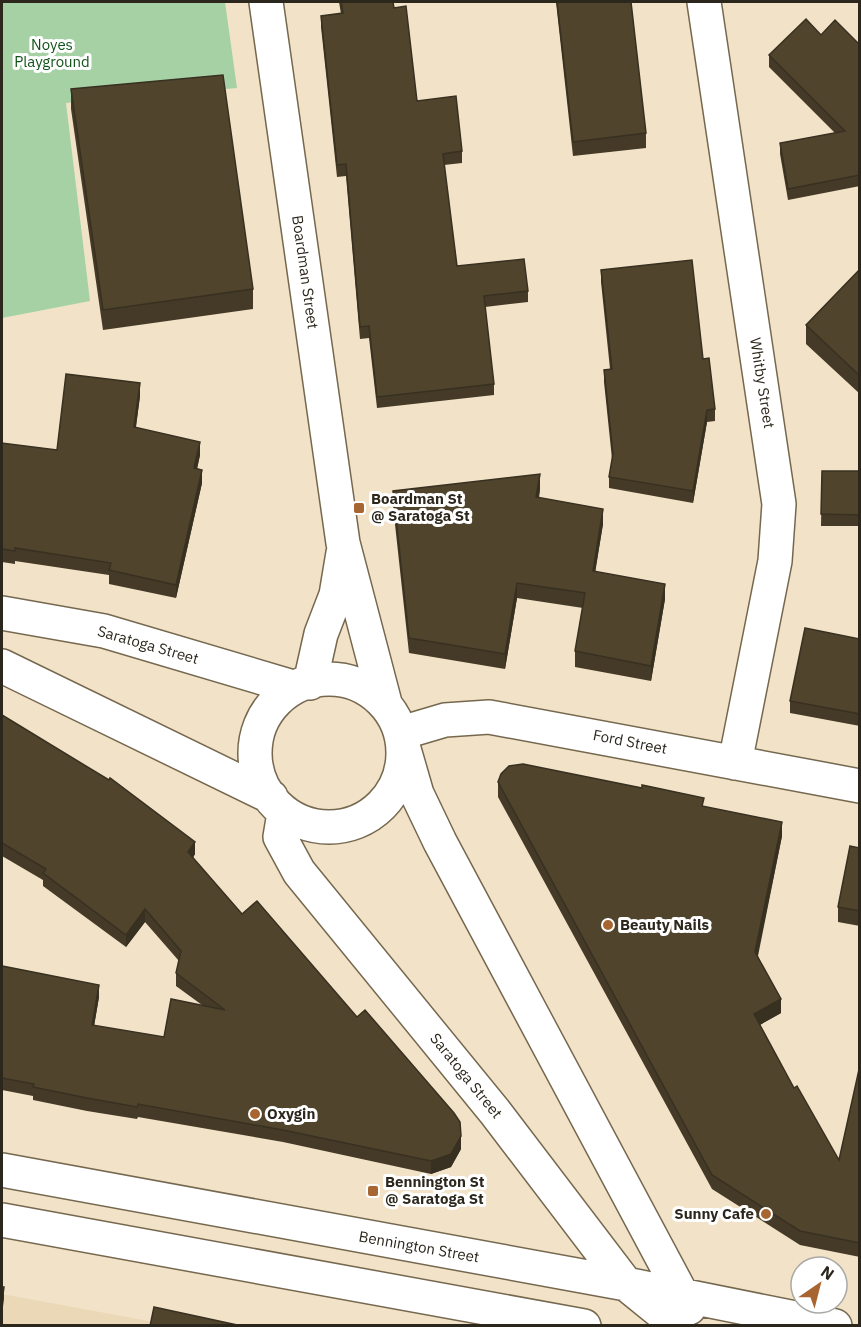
<svg xmlns="http://www.w3.org/2000/svg" width="861" height="1327" font-family="'IBM Plex Sans',sans-serif">
<rect width="100%" height="100%" fill="#f2e3c8"/>
<path fill="#ebd8b6" d="M 2,1294 L 154,1322 L 153,1326 L 2,1325 Z"/>
<path fill="#a5d1a5" d="M 2,2 L 225,2 L 237,88 L 66,103 L 90,301 L 2,318 Z"/>
<g fill="none" stroke-linecap="round" stroke-linejoin="round">
<g stroke="#75684f" stroke-width="36">
<path id="minor" d="M 704,2 L 779,504 L 775,561 L 735,763
M 401,733 L 445,720 L 489,717 L 860,786"/>
</g>
<g stroke="#75684f" stroke-width="36">
<path id="secondary" d="M 266,2 L 343,543 L 385,703
M 2,613 L 104,631 L 293,687
M 2,666 L 271,797
M255 753a74 74 0 1 1 148 0a74 74 0 1 1-148 0Z
M 310,683 L 321,634 L 336,595 L 343,553
M 404,749 L 417,794 L 440,842 L 689,1308
M 284,813 L 280,837 L 299,872 L 495,1112 L 626,1284 L 678,1326
M 2,1170 L 626,1284 L 835,1326
M 2,1220 L 584,1326"/>
</g>
<use href="#minor" stroke="#fff" stroke-width="33"/>
<use href="#secondary" stroke="#fff" stroke-width="33"/>
</g>
<path fill="#453a27" d="M 339,2 L 393,2 L 417,101 L 462,151 L 462,163 L 444,165 L 457,266 L 528,291 L 528,302 L 485,307 L 494,384 L 494,395 L 377,408 L 369,338 L 360,339 L 346,176 L 337,177 L 321,27 L 321,16 L 341,14 Z
M 556,2 L 631,2 L 646,133 L 646,148 L 573,156 Z
M 821,35 L 860,45 L 860,186 L 788,200 L 780,154 L 780,143 L 835,133 L 769,67 L 769,55 Z
M 71,89 L 253,289 L 253,309 L 103,330 L 71,109 Z
M 860,269 L 860,394 L 806,344 L 806,325 Z
M 601,270 L 703,359 L 715,409 L 715,421 L 707,422 L 693,503 L 609,488 L 609,477 L 612,459 L 604,382 L 604,370 L 610,369 L 601,282 Z
M 140,396 L 136,427 L 200,455 L 197,469 L 202,483 L 176,598 L 109,584 L 109,575 L 15,561 L 15,564 L 2,562 L 2,443 L 57,450 Z
M 822,471 L 860,471 L 860,526 L 821,526 Z
M 540,489 L 539,498 L 603,524 L 595,571 L 665,599 L 651,681 L 575,667 L 575,651 L 583,608 L 517,598 L 505,669 L 409,653 L 393,506 L 393,491 Z
M 860,639 L 860,726 L 790,713 L 790,701 Z
M 2,715 L 195,854 L 193,858 L 242,914 L 461,1149 L 451,1167 L 431,1174 L 283,1142 L 138,1117 L 137,1119 L 87,1111 L 33,1100 L 33,1096 L 2,1090 L 2,966 L 99,997 L 94,1026 L 164,1037 L 202,1005 L 176,986 L 176,973 L 179,961 L 145,922 L 126,947 L 43,886 L 43,880 L 2,856 Z
M 498,782 L 704,806 L 782,836 L 758,956 L 781,1013 L 760,1025 L 794,1088 L 839,1160 L 860,1065 L 860,1257 L 800,1245 L 712,1189 L 498,797 Z
M 860,848 L 860,926 L 838,922 L 838,907 Z"/>
<path fill="#383020" d="M 140,383 L 140,396 L 134,440 L 134,427 Z
M 707,410 L 707,422 L 693,503 L 693,491 Z
M 200,442 L 200,455 L 194,482 L 194,468 Z
M 202,470 L 202,483 L 176,598 L 176,585 Z
M 540,474 L 540,489 L 536,513 L 536,497 Z
M 603,509 L 603,524 L 593,586 L 593,571 Z
M 517,583 L 517,598 L 505,669 L 505,654 Z
M 665,584 L 665,599 L 651,681 L 651,666 Z
M 782,822 L 782,836 L 755,967 L 755,952 Z
M 195,842 L 195,854 L 188,864 L 188,852 Z
M 145,909 L 145,922 L 126,947 L 126,935 Z
M 99,985 L 99,997 L 92,1038 L 92,1025 Z
M 781,999 L 781,1013 L 754,1028 L 754,1014 Z
M 461,1136 L 461,1149 L 451,1167 L 431,1174 L 431,1161 Z
M 4,1287 L 4,1299 L 2,1314 L 2,1302 Z"/>
<path fill="#50442d" stroke="#383020" stroke-width="1.5" d="M 341,2 L 393,2 L 394,8 L 406,6 L 417,101 L 456,96 L 462,151 L 443,154 L 457,266 L 524,259 L 528,291 L 484,296 L 494,384 L 377,397 L 369,326 L 360,327 L 346,164 L 337,165 L 321,16 L 343,13 Z
M 557,2 L 631,2 L 646,133 L 573,142 Z
M 806,19 L 821,35 L 835,20 L 860,45 L 860,175 L 788,189 L 780,143 L 845,131 L 769,55 Z
M 223,75 L 253,289 L 103,310 L 71,89 Z
M 692,260 L 703,359 L 709,358 L 715,409 L 707,410 L 693,491 L 609,477 L 613,454 L 604,370 L 612,369 L 601,270 Z
M 860,269 L 860,376 L 806,325 Z
M 66,374 L 140,383 L 134,427 L 200,442 L 194,468 L 202,470 L 176,585 L 109,570 L 111,563 L 15,548 L 15,551 L 2,549 L 2,443 L 57,450 Z
M 822,471 L 860,471 L 860,515 L 821,514 Z
M 540,474 L 536,497 L 603,509 L 593,571 L 665,584 L 651,666 L 575,651 L 585,593 L 517,583 L 505,654 L 409,638 L 393,491 Z
M 805,628 L 860,639 L 860,714 L 790,701 Z
M 2,715 L 109,780 L 110,778 L 195,842 L 188,852 L 242,914 L 257,901 L 357,1017 L 365,1010 L 454,1113 L 460,1122 L 461,1136 L 451,1154 L 431,1161 L 283,1130 L 138,1104 L 137,1107 L 87,1098 L 33,1087 L 34,1084 L 2,1078 L 2,966 L 99,985 L 92,1025 L 164,1037 L 171,999 L 225,1010 L 176,973 L 181,951 L 145,909 L 126,935 L 43,873 L 46,869 L 2,843 Z
M 523,764 L 642,788 L 642,785 L 704,798 L 702,806 L 782,822 L 755,952 L 781,999 L 754,1014 L 794,1088 L 797,1086 L 839,1160 L 860,1065 L 860,1243 L 800,1231 L 712,1175 L 498,782 L 501,774 L 509,766 Z
M 850,846 L 860,848 L 860,911 L 838,907 Z
M 2,1287 L 4,1287 L 2,1302 Z
M 154,1307 L 242,1326 L 150,1326 Z"/>
<g fill="#a76631" stroke="#fff" stroke-width="2">
<rect x="353" y="502" width="12" height="12" rx="3"/>
<circle cx="608" cy="925" r="6"/>
<circle cx="255" cy="1114" r="6"/>
<rect x="367" y="1185" width="12" height="12" rx="3"/>
<circle cx="766" cy="1214" r="6"/>
</g>
<g text-anchor="middle" stroke-width="6" stroke-linejoin="round" paint-order="stroke">
<g font-size="15" fill="#125219" stroke="#fff">
<text x="52" y="50">Noyes<tspan x="52" dy="17">Playground</tspan></text>
</g>
<g font-size="15" fill="#2c271d" stroke="#fff">
<text transform="translate(305 272) rotate(82)" y="5">Boardman Street</text>
<text transform="translate(762 383) rotate(81)" y="5">Whitby Street</text>
<text transform="translate(148 645) rotate(16)" y="5">Saratoga Street</text>
<text transform="translate(630 742) rotate(11)" y="5">Ford Street</text>
<text transform="translate(466 1076) rotate(51)" y="5">Saratoga Street</text>
<text transform="translate(419 1247) rotate(10)" y="5">Bennington Street</text>
</g>
<g font-size="15" font-weight="bold" fill="#2c271d" stroke="#fff" text-anchor="start">
<text x="371" y="504">Boardman St<tspan x="371" dy="17">@ Saratoga St</tspan></text>
<text x="620" y="930">Beauty Nails</text>
<text x="267" y="1119">Oxygin</text>
<text x="385" y="1187">Bennington St<tspan x="385" dy="17">@ Saratoga St</tspan></text>
<text x="754" y="1219" text-anchor="end">Sunny Cafe</text>
</g>
</g>
<rect width="861" height="1327" fill="none" stroke="#2c271d" stroke-width="6"/>
<g transform="translate(819 1285) rotate(35)"><circle r="28" fill="#ffffff" stroke="#aba9a5" stroke-width="1.5"/>
<path d="M0-4.5L10 22L0 15L-10 22Z" fill="#a76631"/>
<text y="-9" font-size="16" font-weight="bold" text-anchor="middle" fill="#2c271d">N</text>
</g>
</svg>
